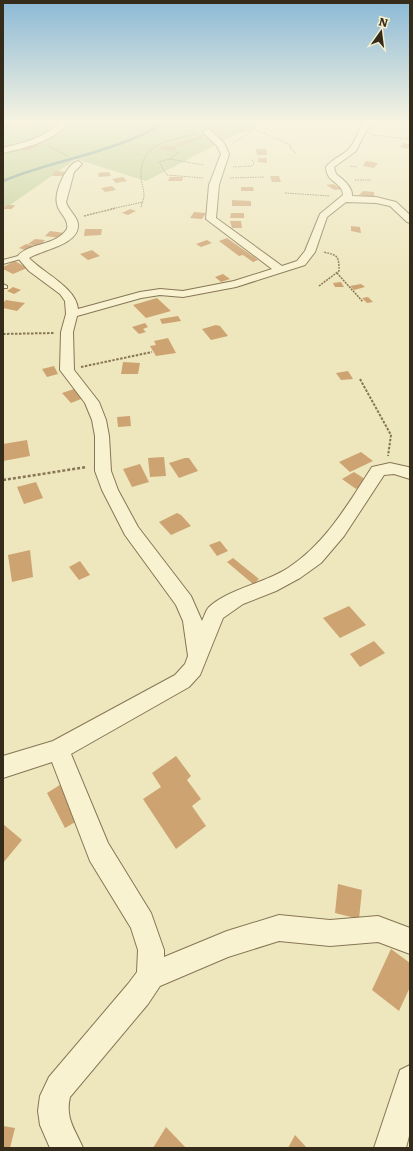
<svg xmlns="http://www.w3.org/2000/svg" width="413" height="1151" font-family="Literata,serif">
<rect width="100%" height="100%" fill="#eee6bd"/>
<path fill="#becc91" d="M 3,121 L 263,121 L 257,124 L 254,129 L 237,134 L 146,181 L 76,159 L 3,210 Z"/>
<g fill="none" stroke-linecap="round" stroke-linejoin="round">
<path stroke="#688d88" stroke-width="2.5" d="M 3,181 C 47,162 96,156 139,136 C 149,132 157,126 166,121"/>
</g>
<path fill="#cea372" d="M 11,121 L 25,124 L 17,128 L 3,125 Z
M 201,136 L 205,138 L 180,146 L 174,144 Z
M 403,143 L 410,144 L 410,149 L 399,147 Z
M 35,144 L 42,146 L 26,151 L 19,149 Z
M 163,145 L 178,147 L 174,151 L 159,149 Z
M 256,149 L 266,149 L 267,155 L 257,155 Z
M 258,158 L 267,158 L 267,163 L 258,162 Z
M 366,161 L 378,163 L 374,168 L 363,166 Z
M 55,171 L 66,172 L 63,176 L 52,176 Z
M 109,172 L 111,176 L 99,177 L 98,173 Z
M 270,176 L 279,176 L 281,182 L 272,182 Z
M 123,177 L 127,181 L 116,183 L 112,179 Z
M 170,177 L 183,177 L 182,181 L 168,181 Z
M 333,184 L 342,189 L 335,190 L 326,185 Z
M 112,186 L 116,190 L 105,192 L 101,188 Z
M 241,187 L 253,187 L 254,191 L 241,191 Z
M 363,191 L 374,192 L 374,197 L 359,195 Z
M 232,200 L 251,201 L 251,206 L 232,206 Z
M 7,205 L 15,205 L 12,209 L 3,209 Z
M 130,209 L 136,211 L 128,215 L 122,213 Z
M 194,212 L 206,213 L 202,219 L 190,218 Z
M 231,213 L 244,213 L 244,218 L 230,218 Z
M 230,221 L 241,221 L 242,228 L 232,228 Z
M 351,226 L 360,227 L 361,233 L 351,231 Z
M 85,229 L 102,229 L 101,235 L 84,236 Z
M 50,231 L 64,233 L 60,238 L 45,236 Z
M 227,238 L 258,260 L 253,262 L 243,255 L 239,256 L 219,241 Z
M 35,239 L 45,240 L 39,246 L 28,244 Z
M 207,240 L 212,243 L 201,247 L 196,244 Z
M 26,244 L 35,246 L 28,251 L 19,248 Z
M 92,250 L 100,256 L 88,260 L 80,254 Z
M 15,261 L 27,268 L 13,274 L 3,269 L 3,267 Z
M 223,274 L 230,279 L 221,282 L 215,277 Z
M 341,282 L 344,287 L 335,287 L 333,283 Z
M 361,284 L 365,287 L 354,290 L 350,286 Z
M 13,287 L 21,290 L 14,294 L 7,291 Z
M 368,297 L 373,302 L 367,303 L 362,298 Z
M 157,298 L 171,311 L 146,318 L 133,305 Z
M 6,300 L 25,303 L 17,311 L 3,308 L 3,303 Z
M 178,316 L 181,321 L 162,324 L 160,319 Z
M 145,323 L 148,327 L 143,329 L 146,332 L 139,334 L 132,327 Z
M 216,325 L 220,326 L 228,336 L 211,340 L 202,329 Z
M 168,338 L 176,353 L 156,356 L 150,346 L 156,345 L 154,341 Z
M 123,362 L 140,363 L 138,374 L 121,374 Z
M 54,366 L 58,374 L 47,377 L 42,369 Z
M 348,371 L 353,379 L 341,380 L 336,373 Z
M 77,388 L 86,397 L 71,403 L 62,393 Z
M 130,416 L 131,426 L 118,427 L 117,417 Z
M 27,440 L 30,456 L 3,461 L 3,444 Z
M 361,452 L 373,461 L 350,472 L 339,462 Z
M 164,457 L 166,476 L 150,477 L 148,458 Z
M 185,458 L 189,458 L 198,471 L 179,478 L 169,463 Z
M 140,464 L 149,482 L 132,487 L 123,469 Z
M 354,472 L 368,481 L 356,489 L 342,479 Z
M 36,482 L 43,498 L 24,504 L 17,487 Z
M 177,513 L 181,515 L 191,526 L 171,535 L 159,522 Z
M 220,541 L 228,551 L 217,556 L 209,545 Z
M 30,550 L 33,577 L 12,582 L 8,555 Z
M 233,558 L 259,579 L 253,584 L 227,562 Z
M 80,561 L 90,575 L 79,580 L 69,567 Z
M 349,606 L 366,625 L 340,638 L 323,618 Z
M 374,641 L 385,653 L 360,667 L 350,654 Z
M 176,756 L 191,776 L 187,780 L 201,799 L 192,806 L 206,826 L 176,849 L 143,799 L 161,787 L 152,773 Z
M 63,783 L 82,818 L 65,828 L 47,793 Z
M 3,824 L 22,840 L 3,863 Z
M 338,884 L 362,890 L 359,919 L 335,913 Z
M 391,949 L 410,963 L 410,987 L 399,1011 L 372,990 Z
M 3,1126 L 15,1128 L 10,1148 L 3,1148 Z
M 166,1127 L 186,1148 L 153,1148 Z
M 295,1135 L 307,1148 L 288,1148 Z"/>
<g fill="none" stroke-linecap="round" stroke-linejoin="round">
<g stroke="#867656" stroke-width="2">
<path id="lane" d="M 22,255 L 25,257 L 24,258 L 3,264 L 3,260 Z
M 3,284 L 7,286 L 7,288 L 3,288 Z"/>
</g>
<g stroke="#867656" stroke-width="2">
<path id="street" d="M 58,121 L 66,121 L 67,124 C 52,142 25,148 3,153 L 3,148 C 23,143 43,138 59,124 Z
M 366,121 L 374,121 L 366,131 L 356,151 L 334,167 L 336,174 C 343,179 353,188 352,196 L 376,197 L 396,202 L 410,215 L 410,223 L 407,222 L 390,206 L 376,203 L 346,202 L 327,217 L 315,252 L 305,265 L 236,287 L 183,297 L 160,295 L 141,298 L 77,316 L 73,332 L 74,370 L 99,402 L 106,420 L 109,436 L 111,471 L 118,490 L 138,527 L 191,596 L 202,621 C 204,617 206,610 209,607 C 228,589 265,583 288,568 C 326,543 348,504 372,467 L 390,463 L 408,467 L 410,468 L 410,479 L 394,474 L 384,475 L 344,536 L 321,563 L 300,578 L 276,591 L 243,604 L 223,618 L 200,675 L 189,687 L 71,754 L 108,843 L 151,913 L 164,950 L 164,957 L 227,931 L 279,915 L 330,920 L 378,916 L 410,928 L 410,954 L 378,942 L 330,946 L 279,941 L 228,957 L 160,986 L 148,1004 L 70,1097 C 65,1119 75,1129 83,1148 L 50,1148 L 40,1125 L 38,1111 L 40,1096 L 49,1077 L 128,984 L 137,972 L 138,950 L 131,928 L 90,861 L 52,762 L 3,778 L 3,756 L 53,741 L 175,675 L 185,664 L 188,656 L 183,621 L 176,605 L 125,535 L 102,490 L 95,471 L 95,436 L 92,420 L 85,403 L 60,370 L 61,332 L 66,314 L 65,301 L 60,294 L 29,271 L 17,257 C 28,242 55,247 67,229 C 69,218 59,214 57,204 C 54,193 66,164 78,161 L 82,164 L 74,172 L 66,202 C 68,210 77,216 78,224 C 80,245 41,250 29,258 C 43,273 76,287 78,309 L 140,292 L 160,289 L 183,291 L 234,281 L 272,269 L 206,219 L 209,185 L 221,154 L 217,146 L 203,132 L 207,130 L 210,130 L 224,143 L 229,154 L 219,185 L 216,218 L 282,266 L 297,261 L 305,251 L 320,214 L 343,195 C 343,186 334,183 329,177 C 327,174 326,170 326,167 C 332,159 342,156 349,149 C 356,141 358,129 366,121 Z
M 410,1065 L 410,1132 L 406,1148 L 374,1148 L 400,1070 Z"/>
</g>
<path stroke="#867656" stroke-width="1" stroke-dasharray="1.5 1" stroke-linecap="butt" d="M 196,121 L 203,122
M 252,128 L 291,145 L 290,148 L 296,153
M 372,135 L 410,139
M 233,143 L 252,131 L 254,123 L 257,121
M 49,146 L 69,157
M 170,159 L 179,152
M 203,165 L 170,159 L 159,162 L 167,175 L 203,178
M 350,166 L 357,167
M 233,167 L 252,166 L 254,164 L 252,159
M 230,178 L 265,177
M 355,180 L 371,180
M 285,193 L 330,196
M 141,207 C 142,203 144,199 144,195 C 144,189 141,183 141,176 C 141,141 170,141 197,134
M 111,209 L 143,202"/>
<path stroke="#867656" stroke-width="1.5" stroke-dasharray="2 1" stroke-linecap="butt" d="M 84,216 L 116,208
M 337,273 L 363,302
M 319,286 L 339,271 C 339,256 338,255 323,252"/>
<path stroke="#867656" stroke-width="2" stroke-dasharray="2.5 1.5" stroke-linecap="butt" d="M 3,334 L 54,333
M 81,367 L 152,352
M 360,379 L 391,435 L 388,456"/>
<path stroke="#867656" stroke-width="2.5" stroke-dasharray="3 2" stroke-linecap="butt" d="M 3,480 L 87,467"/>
<use href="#lane" fill="#f9f2d0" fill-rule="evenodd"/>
<use href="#street" fill="#f9f2d0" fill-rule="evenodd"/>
</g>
<linearGradient id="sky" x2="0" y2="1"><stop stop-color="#8bb9d6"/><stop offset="0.43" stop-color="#f7f4e1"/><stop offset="1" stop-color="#f7f4e1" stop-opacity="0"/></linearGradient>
<rect width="413" height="282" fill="url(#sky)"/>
<rect width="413" height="1151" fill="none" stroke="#352b1b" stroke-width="8"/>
<g transform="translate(381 32) rotate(14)" stroke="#f6efcd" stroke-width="3" paint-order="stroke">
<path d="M0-3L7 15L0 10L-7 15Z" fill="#352b1b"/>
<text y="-6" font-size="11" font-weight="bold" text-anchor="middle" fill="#352b1b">N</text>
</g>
</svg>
